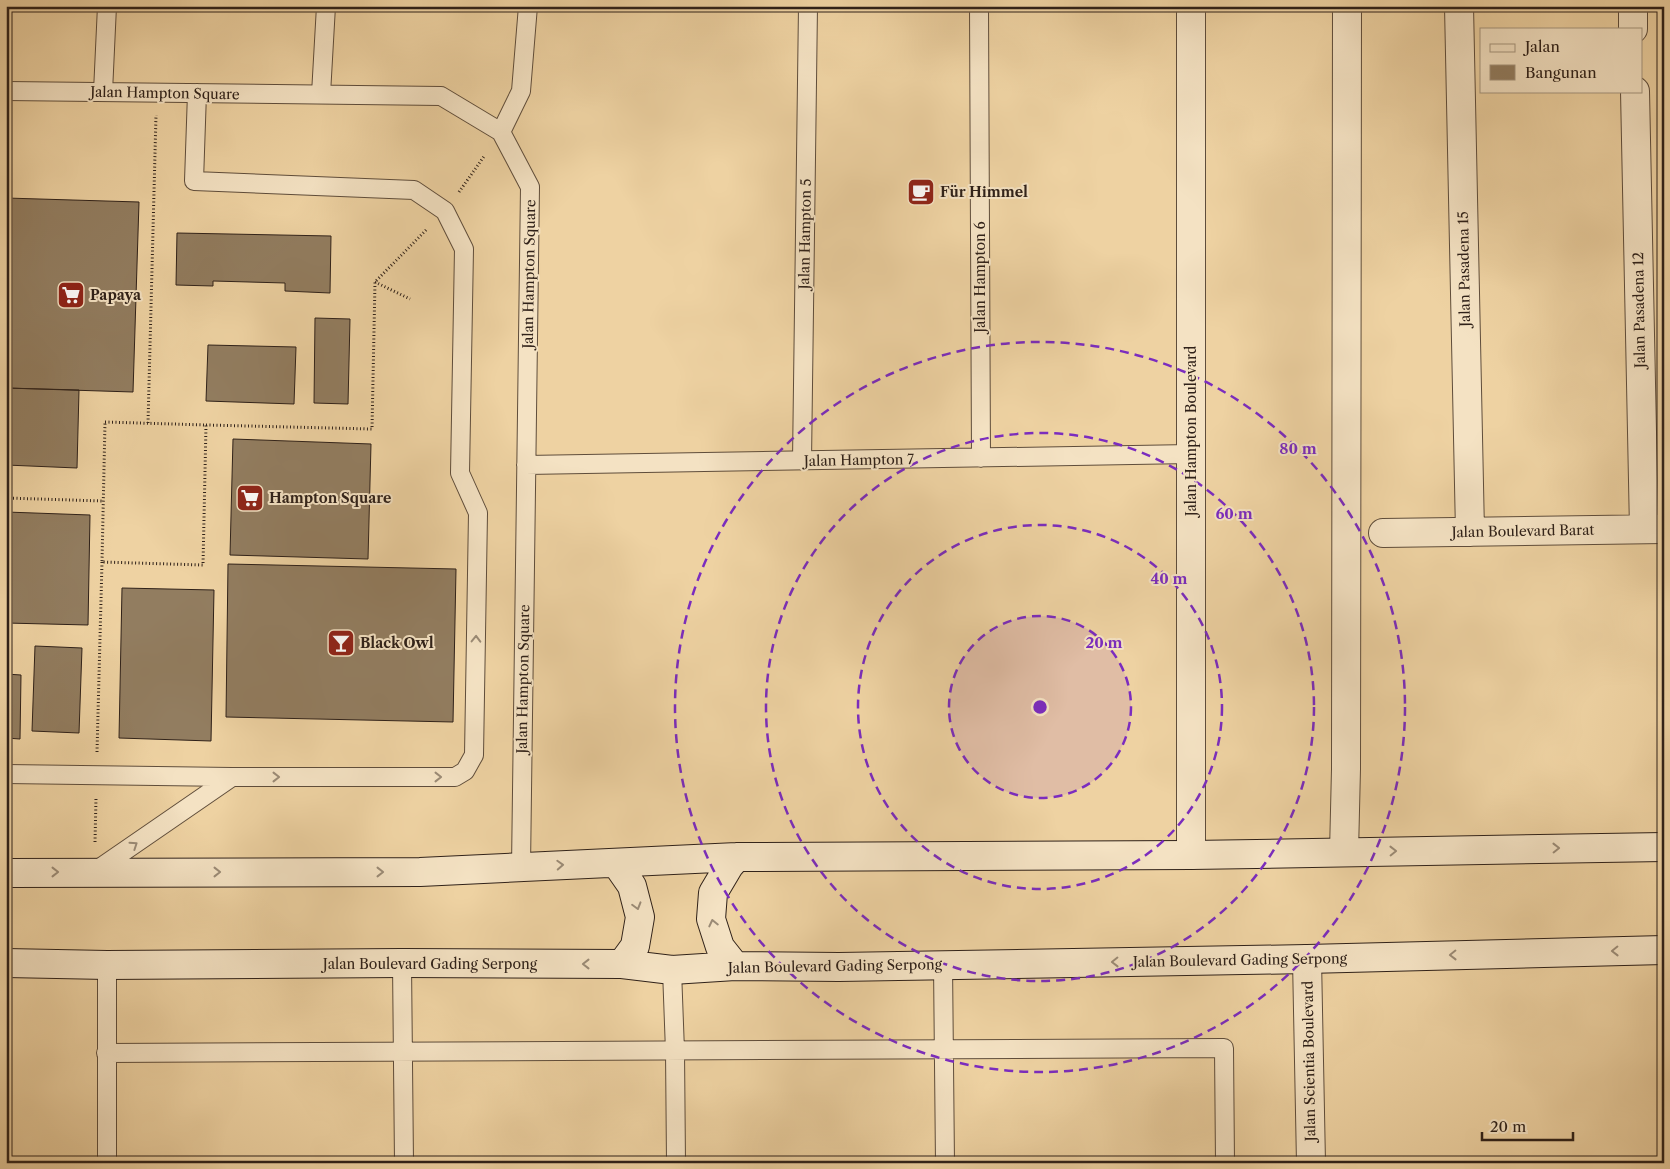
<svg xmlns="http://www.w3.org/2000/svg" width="1670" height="1169" font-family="'Libre Caslon Text',serif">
<rect width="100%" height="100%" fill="#eed2a2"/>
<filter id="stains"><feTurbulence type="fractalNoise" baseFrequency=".004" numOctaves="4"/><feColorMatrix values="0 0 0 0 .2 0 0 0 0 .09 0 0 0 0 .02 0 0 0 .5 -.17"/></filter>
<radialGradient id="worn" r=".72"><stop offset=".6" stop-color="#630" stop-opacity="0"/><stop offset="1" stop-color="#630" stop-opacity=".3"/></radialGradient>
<path fill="#927d60" stroke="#2f2119" d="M 6,198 L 139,202 L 133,392 L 6,388 Z
M 177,233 L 331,236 L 330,293 L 285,291 L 285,283 L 213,281 L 213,286 L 176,285 Z
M 315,318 L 350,319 L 348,404 L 314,403 Z
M 208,345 L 296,347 L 294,404 L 206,401 Z
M 6,388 L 79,390 L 77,468 L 6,465 Z
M 233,439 L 371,444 L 368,559 L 230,555 Z
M 6,512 L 90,515 L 88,625 L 6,623 Z
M 228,564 L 456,569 L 453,722 L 226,717 Z
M 122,588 L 214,590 L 211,741 L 119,738 Z
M 35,646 L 82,648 L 79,733 L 32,731 Z
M 6,674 L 21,675 L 20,739 L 6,738 Z"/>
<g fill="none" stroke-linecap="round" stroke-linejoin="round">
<g stroke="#5f4d3b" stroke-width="20">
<path id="service" d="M 979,6 L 981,458
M 6,91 L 441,96 L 501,132 L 530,187 L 521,867
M 103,92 L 107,6
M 321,94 L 326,6
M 501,132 L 521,91 L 528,6
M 802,461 L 808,6
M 526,465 L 1191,454
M 6,774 L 232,777
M 94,872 L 232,777 L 455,777 L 465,771 L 474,755 L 478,513 L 460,473 L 464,249 L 445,211 L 414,190 L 194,181 L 197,93
M 402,963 L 404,1163
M 943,964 L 945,1163
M 107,965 L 107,1163
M 672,970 L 675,1051 L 676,1163
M 106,1053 L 1224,1048 L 1225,1163"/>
</g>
<g stroke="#5f4d3b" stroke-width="30">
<path id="minor" d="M 1459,6 L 1470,532
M 1633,6 L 1633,29
M 1635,91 L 1644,529
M 1383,533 L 1664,529
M 1344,852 L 1346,769 L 1347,6
M 1191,855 L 1191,6
M 1307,959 L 1311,1163"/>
</g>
<g stroke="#2f2119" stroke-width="30">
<path id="secondary" d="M 616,863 L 632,886 L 640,917 L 635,946 L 622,964
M 6,873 L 420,872 L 737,857 L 1191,855 L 1664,847
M 6,963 L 107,965 L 402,963 L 622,964 L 672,970 L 735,966 L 839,967 L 1307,959 L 1664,950
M 735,966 L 720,947 L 711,919 L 713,893 L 729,866 L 737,857"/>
</g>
<path stroke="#2f2119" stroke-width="3" stroke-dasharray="1 2.5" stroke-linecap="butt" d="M 459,192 L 485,155
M 375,282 L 410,299
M 105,422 L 206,425 L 203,565 L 102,562 Z
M 148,423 L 156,115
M 206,425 L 372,429 L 375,282 L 427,229
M 6,498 L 103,501
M 97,752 L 102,562
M 95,842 L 96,798"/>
<use href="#service" stroke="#f4e2c3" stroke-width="18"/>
<use href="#minor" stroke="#f4e2c3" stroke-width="28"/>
<use href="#secondary" stroke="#f4e2c3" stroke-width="28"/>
</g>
<defs><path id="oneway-chevron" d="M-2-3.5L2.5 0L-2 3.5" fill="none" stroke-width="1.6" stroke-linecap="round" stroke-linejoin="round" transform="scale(1.25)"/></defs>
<g stroke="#9b8b76">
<use href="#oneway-chevron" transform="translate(476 639) rotate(-89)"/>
<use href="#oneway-chevron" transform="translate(276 777)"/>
<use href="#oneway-chevron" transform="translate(438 777)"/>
<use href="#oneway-chevron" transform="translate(134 845) rotate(-34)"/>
<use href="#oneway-chevron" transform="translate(1556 848) rotate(-1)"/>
<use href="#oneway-chevron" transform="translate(1393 851) rotate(-1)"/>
<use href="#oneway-chevron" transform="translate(560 865) rotate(-3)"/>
<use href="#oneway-chevron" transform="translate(55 872)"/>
<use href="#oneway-chevron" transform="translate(217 872)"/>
<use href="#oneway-chevron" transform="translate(380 872)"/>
<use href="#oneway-chevron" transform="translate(637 906) rotate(74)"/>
<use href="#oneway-chevron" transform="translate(713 923) rotate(-103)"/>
<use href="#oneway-chevron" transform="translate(1615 951) rotate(179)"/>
<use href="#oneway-chevron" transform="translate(1453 955) rotate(179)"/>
<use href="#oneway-chevron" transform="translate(1115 962) rotate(179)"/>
<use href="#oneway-chevron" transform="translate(586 964) rotate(-180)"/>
</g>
<circle cx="1040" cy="707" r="91" fill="#7b2cbf" fill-opacity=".12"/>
<g fill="none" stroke="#7b2cbf" stroke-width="2.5" stroke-dasharray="9 6">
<circle cx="1040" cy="707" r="91"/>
<circle cx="1040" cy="707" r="182"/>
<circle cx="1040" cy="707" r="274"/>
<circle cx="1040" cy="707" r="365"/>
</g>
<defs>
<g id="cafe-square" transform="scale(1.4375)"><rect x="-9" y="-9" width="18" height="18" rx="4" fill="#8f2418" stroke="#f4e2c3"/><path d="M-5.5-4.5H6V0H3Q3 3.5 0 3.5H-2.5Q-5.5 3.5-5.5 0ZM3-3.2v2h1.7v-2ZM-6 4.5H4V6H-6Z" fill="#fff"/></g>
<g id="supermarket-square" transform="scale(1.4375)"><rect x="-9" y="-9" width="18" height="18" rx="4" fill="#8f2418" stroke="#f4e2c3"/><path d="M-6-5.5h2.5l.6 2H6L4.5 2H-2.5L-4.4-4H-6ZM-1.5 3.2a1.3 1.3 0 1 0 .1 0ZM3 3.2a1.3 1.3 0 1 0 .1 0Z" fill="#fff"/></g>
<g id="bar-square" transform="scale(1.4375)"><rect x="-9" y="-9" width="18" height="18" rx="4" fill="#8f2418" stroke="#f4e2c3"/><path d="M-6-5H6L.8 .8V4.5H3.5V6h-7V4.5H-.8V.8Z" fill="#fff"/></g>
</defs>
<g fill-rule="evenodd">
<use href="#cafe-square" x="921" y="192"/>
<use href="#supermarket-square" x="71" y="295"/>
<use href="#supermarket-square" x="250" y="498"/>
<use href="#bar-square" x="341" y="643"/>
</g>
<g text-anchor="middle" stroke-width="4" stroke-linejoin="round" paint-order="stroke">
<g font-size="14" fill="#2f2119" stroke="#f4e2c3">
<text transform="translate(165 93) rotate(1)" y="5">Jalan Hampton Square</text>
<text transform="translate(805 234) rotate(-89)" y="5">Jalan Hampton 5</text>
<text transform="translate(1464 269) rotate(-91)" y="5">Jalan Pasadena 15</text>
<text transform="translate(529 274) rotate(-89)" y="5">Jalan Hampton Square</text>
<text transform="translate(980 277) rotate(-90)" y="5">Jalan Hampton 6</text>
<text transform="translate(1639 310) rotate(-91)" y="5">Jalan Pasadena 12</text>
<text transform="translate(1191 431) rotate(-90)" y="5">Jalan Hampton Boulevard</text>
<text transform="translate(859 460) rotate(-1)" y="5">Jalan Hampton 7</text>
<text transform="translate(1523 531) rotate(-1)" y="5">Jalan Boulevard Barat</text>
<text transform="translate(523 679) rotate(-89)" y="5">Jalan Hampton Square</text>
<text transform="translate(1240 960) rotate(-1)" y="5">Jalan Boulevard Gading Serpong</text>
<text x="430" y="969">Jalan Boulevard Gading Serpong</text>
<text transform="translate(835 966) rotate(-1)" y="5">Jalan Boulevard Gading Serpong</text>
<text transform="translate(1309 1061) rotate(-91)" y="5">Jalan Scientia Boulevard</text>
</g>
<g font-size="14" font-weight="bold" fill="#2f2119" stroke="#f4e2c3" text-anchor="start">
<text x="940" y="197">Für Himmel</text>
<text x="90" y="300">Papaya</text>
<text x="269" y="503">Hampton Square</text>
<text x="360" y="648">Black Owl</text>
</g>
</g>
<circle cx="1040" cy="707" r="8" fill="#7b2cbf" stroke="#f4e2c3" stroke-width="2.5"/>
<g font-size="15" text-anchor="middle" font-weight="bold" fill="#7b2cbf" stroke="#f4e2c3" stroke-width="4" stroke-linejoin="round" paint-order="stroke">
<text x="1298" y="454">80 m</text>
<text x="1234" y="519">60 m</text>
<text x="1169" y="584">40 m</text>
<text x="1104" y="648">20 m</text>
</g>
<rect width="1670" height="1169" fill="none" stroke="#eed2a2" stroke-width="25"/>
<rect x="8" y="8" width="1655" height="1154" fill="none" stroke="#2f2119" stroke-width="2.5"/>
<rect x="12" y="12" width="1645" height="1144" fill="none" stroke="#2f2119"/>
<rect x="1480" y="28" width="162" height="65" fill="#f4e2c3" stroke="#a5957f"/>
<rect x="1490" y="44" width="25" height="8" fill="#f4e2c3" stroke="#a5957f"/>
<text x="1525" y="52" font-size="15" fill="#2f2119">Jalan</text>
<rect x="1490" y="65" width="25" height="15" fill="#927d60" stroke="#a5957f"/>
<text x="1525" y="78" font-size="15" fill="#2f2119">Bangunan</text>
<path d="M1482 1132v8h91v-8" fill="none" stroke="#2f2119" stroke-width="2.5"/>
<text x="1490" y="1132" font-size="15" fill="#2f2119" stroke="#f4e2c3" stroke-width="4" paint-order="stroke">20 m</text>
<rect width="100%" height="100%" filter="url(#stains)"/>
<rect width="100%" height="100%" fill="url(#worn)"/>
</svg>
